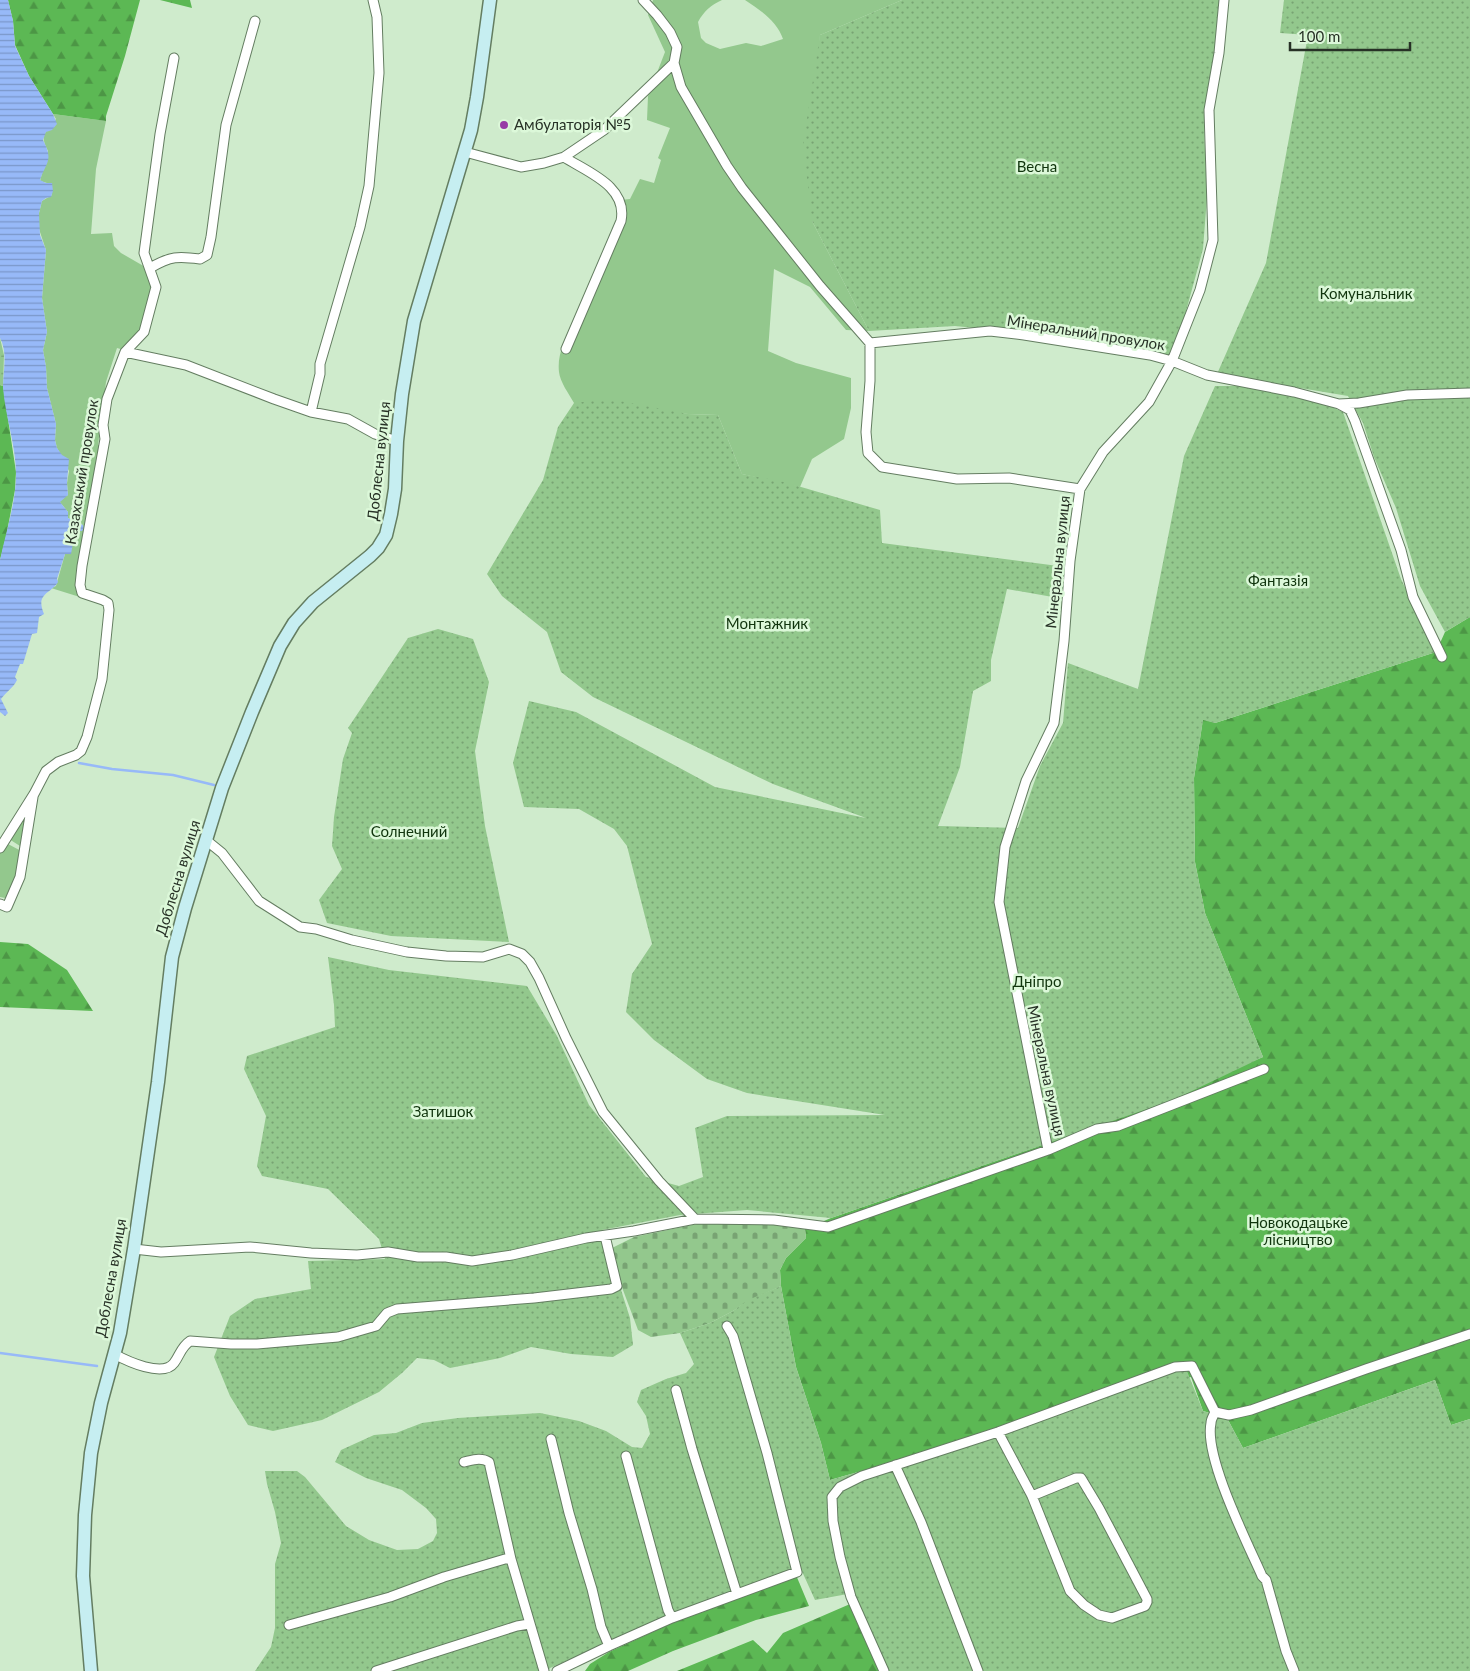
<svg xmlns="http://www.w3.org/2000/svg" width="1470" height="1671" font-family="Lato,sans-serif">
<defs>
<pattern id="forest-firs" width="22" height="20" patternUnits="userSpaceOnUse" patternTransform="scale(1.25)"><rect width="22" height="20" fill="#5cb854"/><path d="M5 1l3.5 6h-7zM16 11l3.5 6h-7z" fill="#4c9645"/></pattern>
<pattern id="wetland-marsh" width="20" height="14" patternUnits="userSpaceOnUse" patternTransform="scale(1.25)"><rect width="20" height="14" fill="#93c88d"/><path d="M1 5h8M5 5V1M11 12h8M15 12V8" fill="none" stroke="#78a373"/></pattern>
<pattern id="cemetery-stones" width="16" height="16" patternUnits="userSpaceOnUse" patternTransform="scale(1.25)"><rect width="16" height="16" fill="#93c88d"/><path d="M2 7V4a2 2 0 0 1 4 0v3zM10 15v-3a2 2 0 0 1 4 0v3z" fill="#78a373"/></pattern>
<pattern id="garden-dots" width="8" height="8" patternUnits="userSpaceOnUse" patternTransform="scale(1.25)"><rect width="8" height="8" fill="#93c88d"/><path d="M2 2h.1M6 6h.1" fill="none" stroke="#78a373" stroke-width="1.8" stroke-linecap="round"/></pattern>
<pattern id="water-rules" width="6" height="5" patternUnits="userSpaceOnUse" patternTransform="scale(1.25)"><rect width="6" height="5" fill="#97b9f8"/><path d="M0 2.5h6" fill="none" stroke="#7b97c9"/></pattern>
</defs>
<rect width="100%" height="100%" fill="#cfebcc"/>
<path fill="#93c88d" d="M 653,0 L 722,0 C 711,5 704,11 698,22 L 701,38 L 706,43 L 720,49 L 746,43 L 761,46 L 783,39 C 777,21 760,10 745,0 L 902,0 L 820,35 L 812,221 L 869,331 L 846,330 L 810,287 L 774,269 L 768,351 L 796,363 L 851,378 L 851,408 L 844,439 L 812,459 L 800,487 L 742,474 L 718,415 L 688,414 L 574,403 C 569,394 560,382 559,372 C 557,355 565,340 571,325 C 588,284 614,244 621,200 L 630,199 L 640,179 L 654,183 L 661,160 L 658,158 L 670,128 L 647,120 L 648,96 L 665,52 L 648,15 Z
M 53,114 L 106,121 L 96,169 L 91,234 L 112,233 L 114,246 L 121,253 L 147,268 L 153,287 L 142,329 L 124,350 L 117,348 L 106,382 L 98,445 L 107,446 L 82,584 L 83,598 L 51,588 L 56,586 L 65,554 L 71,554 L 66,541 L 67,531 L 82,531 L 83,525 L 68,518 L 68,512 L 59,501 L 68,495 L 67,483 L 69,471 L 61,455 L 57,448 L 55,440 L 56,424 L 47,388 L 46,367 L 43,350 L 47,332 L 42,298 L 46,250 L 39,229 L 39,213 L 42,201 L 52,195 L 47,183 L 40,181 L 48,151 C 39,134 45,133 56,119 Z
M 27,815 L 24,845 L 20,846 L 9,839 L 22,816 Z
M 8,844 L 23,852 L 17,879 L 9,897 L 5,898 L 0,897 L 0,852 L 5,845 Z"/>
<path fill="url(#forest-firs)" d="M 8,0 L 140,0 L 125,56 L 106,116 L 106,121 L 53,114 L 29,76 L 15,45 L 13,21 Z
M 160,0 L 190,0 L 192,8 Z
M 0,385 L 3,386 L 16,472 L 15,490 L 6,537 L 0,560 Z
M 1470,617 L 1470,1419 L 1451,1425 L 1435,1380 L 1243,1448 L 1227,1418 L 1203,1411 L 1191,1377 L 830,1480 L 821,1443 L 796,1367 L 781,1286 L 780,1270 L 786,1258 L 806,1238 L 805,1229 L 831,1218 L 1045,1144 L 1263,1057 L 1205,913 L 1195,862 L 1194,778 L 1203,719 L 1215,723 L 1436,652 L 1445,632 Z
M 0,942 L 28,944 L 67,970 L 93,1011 L 0,1007 Z
M 796,1575 L 809,1606 L 756,1620 L 673,1651 L 628,1671 L 585,1671 L 590,1664 L 609,1652 L 672,1623 Z
M 857,1601 L 887,1671 L 677,1671 L 753,1640 L 767,1653 L 783,1633 Z"/>
<path fill="url(#wetland-marsh)" d="M 0,338 L 4,355 L 3,386 L 0,385 Z"/>
<path fill="url(#cemetery-stones)" d="M 770,1223 L 805,1229 L 806,1238 L 786,1258 L 780,1270 L 781,1286 L 748,1301 L 733,1311 L 710,1323 L 680,1333 L 651,1337 L 638,1330 L 623,1290 L 612,1248 L 634,1237 L 697,1224 Z"/>
<path fill="url(#garden-dots)" d="M 902,0 L 1222,0 L 1219,41 L 1204,129 L 1207,197 L 1203,249 L 1185,315 L 1169,356 L 1068,337 L 955,326 L 869,331 L 812,221 L 803,144 L 820,35 Z
M 1284,0 L 1470,0 L 1470,617 L 1445,632 L 1420,586 L 1396,508 L 1374,457 L 1363,423 L 1348,396 L 1217,374 L 1266,263 L 1308,35 L 1280,33 Z
M 1215,386 L 1250,386 L 1321,402 L 1343,412 L 1401,579 L 1436,652 L 1215,723 L 1203,720 L 1194,778 L 1195,862 L 1205,913 L 1263,1057 L 1173,1100 L 831,1218 L 747,1210 L 680,1215 L 602,1230 L 630,1318 L 633,1345 L 613,1357 L 571,1354 L 531,1347 L 500,1358 L 450,1368 L 434,1360 L 417,1358 L 402,1373 L 379,1392 L 322,1420 L 273,1431 L 248,1425 L 230,1396 L 214,1357 L 230,1316 L 255,1299 L 311,1289 L 308,1261 L 385,1259 L 379,1239 L 328,1189 L 262,1176 L 257,1166 L 266,1116 L 244,1069 L 247,1056 L 335,1027 L 334,1005 L 328,957 L 389,970 L 527,986 L 557,1036 L 589,1105 L 646,1177 L 679,1186 L 703,1177 L 695,1128 L 727,1116 L 885,1115 L 747,1093 L 707,1079 L 654,1040 L 626,1012 L 632,974 L 652,944 L 627,846 L 614,829 L 579,809 L 524,807 L 513,763 L 529,701 L 576,712 L 715,787 L 866,818 L 773,784 L 593,697 L 561,672 L 547,632 L 502,596 L 487,574 L 543,480 L 558,427 L 574,403 L 610,399 L 688,414 L 718,415 L 742,474 L 784,482 L 880,510 L 882,543 L 1066,567 L 1064,599 L 1007,589 L 991,660 L 991,681 L 973,691 L 960,767 L 938,826 L 1018,828 L 1040,766 L 1063,723 L 1068,663 L 1138,689 L 1184,456 Z
M 438,629 L 473,639 L 489,682 L 475,751 L 485,826 L 509,942 L 391,936 L 327,923 L 319,900 L 342,869 L 332,846 L 334,817 L 343,759 L 352,733 L 348,728 L 408,638 Z
M 781,1286 L 796,1367 L 821,1443 L 830,1480 L 995,1433 L 1183,1361 L 1203,1411 L 1227,1418 L 1243,1448 L 1435,1380 L 1451,1425 L 1470,1419 L 1470,1671 L 887,1671 L 853,1593 L 815,1600 L 800,1567 L 662,1619 L 550,1668 L 548,1671 L 255,1671 L 271,1647 L 275,1628 L 275,1564 L 281,1543 L 275,1512 L 267,1484 L 265,1471 L 297,1471 L 305,1477 L 346,1526 L 369,1540 L 397,1550 L 418,1549 L 433,1541 L 437,1533 L 436,1519 L 426,1508 L 402,1490 L 366,1478 L 335,1462 L 341,1450 L 374,1435 L 396,1433 L 422,1423 L 458,1418 L 540,1413 L 579,1421 L 606,1431 L 632,1447 L 642,1448 L 650,1434 L 646,1416 L 637,1402 L 641,1390 L 666,1379 L 686,1373 L 694,1364 L 680,1333 L 710,1323 L 733,1311 L 748,1300 Z"/>
<path fill="url(#water-rules)" d="M 0,0 L 8,0 L 13,21 L 15,46 L 29,76 L 53,114 L 57,124 L 52,130 L 46,132 L 43,140 C 54,161 46,162 40,180 L 46,183 L 52,183 L 53,191 L 51,197 L 46,198 L 42,201 L 39,213 L 40,235 L 46,250 L 42,298 L 47,332 L 43,350 L 46,367 L 47,388 L 56,424 L 55,440 L 57,448 L 62,455 L 69,459 L 67,483 L 68,495 L 60,502 L 68,512 L 68,518 L 83,525 L 84,528 L 82,531 L 67,531 L 66,541 L 73,543 L 71,554 L 65,554 L 57,579 L 58,582 C 51,594 35,593 44,614 L 39,617 L 37,633 L 32,634 L 23,664 L 20,664 L 15,677 L 17,680 C 14,687 6,692 1,699 L 8,713 L 5,716 L 0,712 L 0,560 C 6,531 16,503 16,474 C 16,445 5,416 3,387 C 3,371 8,353 0,338 Z"/>
<g fill="none" stroke-linecap="round" stroke-linejoin="round">
<path stroke="#97b9f8" stroke-width="2.5" d="M 79,763 L 112,769 L 173,775 L 214,785
M 0,1353 L 97,1366"/>
<g stroke="#647d61" stroke-width="11">
<path id="street" d="M 643,0 L 657,15 L 670,32 L 677,47 L 674,63 L 681,87 L 727,166 L 742,188 L 820,286 L 870,343 L 870,381 L 866,432 L 868,453 L 882,467 L 957,479 L 1009,478 L 1080,489
M 465,152 L 521,167 L 544,163 L 564,157 L 604,130 L 674,63
M 564,157 C 587,172 628,186 621,221 L 566,349
M 150,268 C 171,256 178,256 200,259 L 207,255 L 211,237 L 226,125 L 255,21
M 870,343 L 990,331 L 1024,335 L 1150,355 L 1172,361 L 1207,375 L 1294,392 L 1339,404 L 1359,403 L 1407,395 L 1470,393
M 125,352 L 186,365 L 274,399 L 311,412 L 348,419 L 375,434 L 397,441
M 1339,404 L 1350,410 L 1355,421 L 1401,550 L 1413,597 L 1442,657
M 311,412 L 320,374 L 320,364 L 360,227 L 369,186 L 379,73 L 377,17 L 373,0
M 206,840 L 222,853 L 259,901 L 300,927 L 316,929 L 352,940 L 407,952 L 446,956 L 483,957 L 509,949 L 522,954 L 530,962 L 539,978 L 566,1038 L 603,1112 L 659,1181 L 695,1219
M 0,848 L 34,794 L 46,771 L 58,762 L 76,755 L 81,751 L 87,737 L 102,679 L 109,610 L 108,603 L 103,600 L 82,593 L 80,585 L 82,566 L 105,439 L 103,425 L 107,399 L 125,352 L 144,332 L 156,287 L 144,253 L 160,134 L 174,58
M 0,904 L 7,907 L 20,877 L 33,797
M 1048,1150 L 999,902 L 1005,847 L 1026,781 L 1054,723 L 1064,641 L 1070,561 L 1080,489 L 1103,452 L 1149,402 L 1172,361 L 1200,290 L 1213,240 L 1209,110 L 1219,53 L 1224,0
M 134,1249 L 161,1252 L 250,1247 L 311,1253 L 357,1255 L 388,1252 L 418,1257 L 446,1257 L 472,1261 L 512,1255 L 586,1238 L 634,1231 L 695,1219 L 774,1220 L 828,1227 L 1048,1150 L 1097,1129 L 1118,1126 L 1264,1069
M 114,1354 C 127,1361 163,1378 174,1363 C 180,1355 181,1347 190,1341 L 231,1344 L 257,1344 L 338,1337 L 376,1326 L 387,1313 L 397,1309 L 534,1298 L 611,1289 L 617,1286 L 605,1236
M 676,1390 L 692,1449 L 737,1594
M 1215,1412 C 1214,1415 1211,1419 1211,1423 C 1204,1457 1247,1542 1262,1576 L 1266,1580 L 1286,1651 L 1294,1671
M 998,1432 L 1032,1496 L 1070,1591 L 1084,1605 L 1099,1615 L 1112,1618 L 1145,1606 L 1147,1602 L 1147,1599 L 1099,1508 L 1081,1478 L 1076,1478 L 1032,1496
M 551,1439 L 569,1513 L 592,1589 L 601,1627 L 609,1646
M 626,1456 L 668,1610 L 672,1618
M 464,1462 C 473,1460 481,1457 489,1462 L 511,1559 L 544,1671
M 895,1465 L 921,1522 L 978,1671
M 289,1625 L 390,1597 L 444,1577 L 505,1559 L 511,1559
M 376,1671 L 517,1626 L 529,1624
M 557,1671 L 609,1646 L 672,1618 L 797,1572 L 767,1453 L 733,1336 L 727,1326
M 884,1671 L 851,1597 L 840,1557 L 833,1521 L 832,1497 L 840,1487 L 862,1476 L 998,1432 L 1175,1367 L 1192,1366 L 1215,1412 L 1229,1415 L 1251,1410 L 1366,1369 L 1470,1334"/>
</g>
<g stroke="#647d61" stroke-width="15">
<path id="secondary" d="M 91,1671 L 83,1576 L 85,1515 L 91,1453 L 101,1403 L 120,1333 L 134,1249 L 158,1082 L 172,957 L 185,908 L 222,788 L 252,712 L 280,646 L 294,623 L 313,602 L 370,556 L 378,548 L 386,535 L 391,514 L 395,489 L 397,441 L 402,394 L 414,321 L 471,130 L 477,97 L 490,0"/>
</g>
<use href="#street" stroke="#fff" stroke-width="9"/>
<use href="#secondary" stroke="#c6eef1" stroke-width="12"/>
</g>
<circle fill="#973ba5" stroke="#dcf8d9" stroke-width="2" cx="504" cy="125" r="5"/>
<g text-anchor="middle" stroke-width="5" stroke-linejoin="round" paint-order="stroke">
<g font-size="15" fill="#273126" stroke="#dcf8d9" text-anchor="start">
<text x="514" y="130">Амбулаторія №5</text>
</g>
<g font-size="15" fill="#10340d" stroke="#dcf8d9">
<text x="1037" y="172">Весна</text>
<text x="1366" y="299">Комунальник</text>
<text x="1278" y="586">Фантазія</text>
<text x="767" y="629">Монтажник</text>
<text x="409" y="837">Солнечний</text>
<text x="1037" y="987">Дніпро</text>
<text x="443" y="1117">Затишок</text>
<text x="1298" y="1228">Новокодацьке<tspan x="1298" dy="17">лісництво</tspan></text>
</g>
<g font-size="15" fill="#273126" stroke="#dcf8d9">
<text transform="translate(1086 333) rotate(9)" y="5">Мінеральний провулок</text>
<text transform="translate(379 461) rotate(-84)" y="5">Доблесна вулиця</text>
<text transform="translate(82 472) rotate(-81)" y="5">Казахський провулок</text>
<text transform="translate(1058 562) rotate(-84)" y="5">Мінеральна вулиця</text>
<text transform="translate(178 878) rotate(-73)" y="5">Доблесна вулиця</text>
<text transform="translate(1046 1071) rotate(78)" y="5">Мінеральна вулиця</text>
<text transform="translate(111 1278) rotate(-80)" y="5">Доблесна вулиця</text>
</g>
</g>
<path d="M1290 42v8h120v-8" fill="none" stroke="#273126" stroke-width="2.5"/>
<text x="1298" y="42" font-size="15" fill="#273126" stroke="#dcf8d9" stroke-width="4" paint-order="stroke">100 m</text>
</svg>
